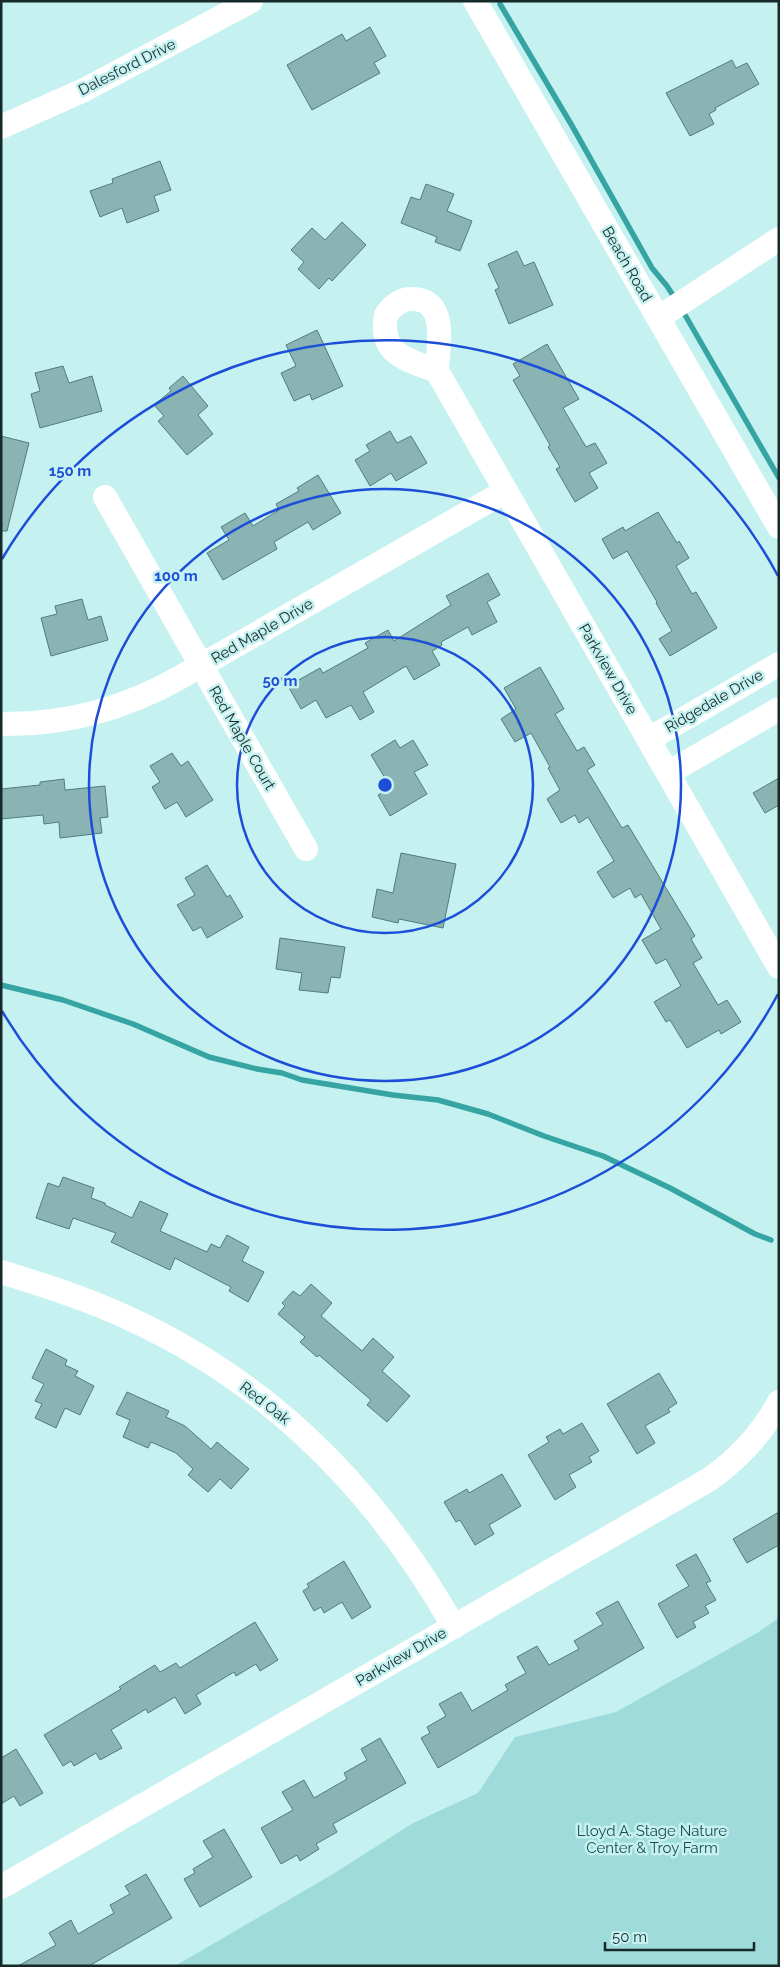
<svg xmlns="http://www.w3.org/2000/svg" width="780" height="1967" font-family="Raleway,sans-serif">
<rect width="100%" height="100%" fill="#c5f2f1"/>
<path fill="#9edbda" d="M 779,1618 L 779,1966 L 175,1966 L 333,1874 L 413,1823 L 478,1793 L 515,1737 L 616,1712 L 757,1633 Z"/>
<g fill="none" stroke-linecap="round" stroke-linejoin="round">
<path stroke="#35a4a3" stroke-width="5.5" d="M 500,4 L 571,124 L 652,268 L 667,286 L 676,300
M 681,308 L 779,478
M 1,985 L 63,1000 L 95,1011 L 133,1024 L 209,1057 L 257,1069 L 282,1073 L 302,1080 L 393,1095 L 438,1100 L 488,1114 L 544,1136 L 603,1156 L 670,1188 L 755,1234 L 771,1240"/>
</g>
<path fill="#89b4b3" stroke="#527c7b" d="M 370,27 L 386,56 L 374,63 L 380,73 L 312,110 L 287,65 L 342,34 L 346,41 Z
M 732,60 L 736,68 L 747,63 L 759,84 L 715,108 L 716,110 L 709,114 L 714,124 L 690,136 L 666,93 Z
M 160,161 L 171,190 L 154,196 L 159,211 L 127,223 L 122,208 L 100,217 L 90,191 L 113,183 L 112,179 Z
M 426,184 L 454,194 L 447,211 L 472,221 L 460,251 L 435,242 L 437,237 L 401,223 L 411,197 L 420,200 Z
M 342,222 L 366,245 L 332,281 L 329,278 L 319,289 L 298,269 L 304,262 L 291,250 L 312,228 L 325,240 Z
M 517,251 L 524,266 L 534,262 L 553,305 L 509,324 L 495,290 L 499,288 L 488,264 Z
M 317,330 L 343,386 L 312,400 L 310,394 L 294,401 L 281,373 L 296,366 L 286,345 Z
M 547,344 L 579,399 L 563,408 L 586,447 L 595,443 L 607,463 L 589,473 L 598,488 L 575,502 L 556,469 L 560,467 L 548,447 L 550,445 L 513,380 L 520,376 L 513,364 Z
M 63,366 L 69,383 L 92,376 L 102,411 L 40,428 L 31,394 L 40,391 L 35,373 Z
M 183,376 L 208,406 L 198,415 L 213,434 L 187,455 L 158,421 L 164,416 L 154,405 L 171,391 L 169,388 Z
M 390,431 L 397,443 L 411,436 L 427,463 L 396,481 L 391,473 L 370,486 L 355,460 L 370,451 L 366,445 Z
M 1,436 L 29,443 L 7,531 L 1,531 Z
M 318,475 L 341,513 L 313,530 L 308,522 L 274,542 L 277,549 L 223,580 L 207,553 L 229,540 L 221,527 L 245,513 L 253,526 L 279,510 L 276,504 L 299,491 L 297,488 Z
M 658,512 L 677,543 L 679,541 L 689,558 L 676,566 L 692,594 L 696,592 L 717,628 L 670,656 L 659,639 L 672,631 L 656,603 L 657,602 L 627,551 L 613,559 L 602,539 L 623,527 L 625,531 Z
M 488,573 L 500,595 L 487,602 L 497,622 L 472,635 L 468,627 L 441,642 L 442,645 L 432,651 L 440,665 L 414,680 L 406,666 L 363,692 L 374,712 L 360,720 L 351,705 L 326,718 L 316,700 L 301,709 L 288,686 L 320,668 L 323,673 L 368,648 L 365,643 L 388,630 L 394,641 L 451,605 L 446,596 Z
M 82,599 L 88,620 L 101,616 L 108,640 L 51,656 L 41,618 L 57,614 L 55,606 Z
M 540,667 L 564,709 L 555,714 L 577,751 L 584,747 L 595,765 L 587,770 L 622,828 L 628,825 L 695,936 L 691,939 L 702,958 L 693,963 L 718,1005 L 727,1000 L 741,1022 L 721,1034 L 719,1030 L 687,1048 L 670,1020 L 666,1022 L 654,1002 L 681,986 L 666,959 L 656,964 L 642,940 L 661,929 L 641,894 L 635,898 L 630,888 L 613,898 L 597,872 L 614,861 L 588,817 L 579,823 L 575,815 L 561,823 L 547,799 L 560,790 L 548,768 L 550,767 L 531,733 L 515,742 L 501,719 L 516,709 L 504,688 Z
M 395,740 L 400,748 L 413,740 L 428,765 L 414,772 L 427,794 L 390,816 L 378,795 L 391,788 L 371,755 Z
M 172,753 L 181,766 L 188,761 L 213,800 L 186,817 L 177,802 L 165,809 L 152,787 L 160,782 L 150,766 Z
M 779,778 L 779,805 L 765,813 L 753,793 Z
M 64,779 L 65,790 L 105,786 L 108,817 L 100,818 L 102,833 L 60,838 L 59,822 L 44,824 L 43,815 L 1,819 L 1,789 L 40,785 L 40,782 Z
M 401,853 L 456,864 L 443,928 L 399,919 L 398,923 L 372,917 L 377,889 L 393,893 Z
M 207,865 L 227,897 L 230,895 L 243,917 L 207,938 L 201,927 L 193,931 L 177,905 L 195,895 L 185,878 Z
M 280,938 L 345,947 L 340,978 L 331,977 L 328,993 L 299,990 L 302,973 L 276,969 Z
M 63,1177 L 94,1188 L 91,1198 L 105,1203 L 105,1205 L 132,1218 L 140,1201 L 168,1214 L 160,1231 L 207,1252 L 211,1244 L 220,1248 L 227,1235 L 249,1247 L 242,1261 L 264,1272 L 248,1302 L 229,1291 L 231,1287 L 175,1258 L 170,1270 L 111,1242 L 116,1233 L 73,1218 L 69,1229 L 36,1218 L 48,1183 L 59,1187 Z
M 311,1284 L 332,1303 L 321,1316 L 362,1351 L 373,1338 L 394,1357 L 382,1371 L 410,1396 L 387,1422 L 367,1405 L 371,1400 L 319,1355 L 317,1357 L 300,1342 L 305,1337 L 278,1314 L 285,1306 L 282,1303 L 293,1291 L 300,1296 Z
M 46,1349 L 67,1360 L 65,1365 L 78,1371 L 75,1376 L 94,1386 L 80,1415 L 65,1408 L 56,1428 L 35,1418 L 42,1404 L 35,1401 L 44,1384 L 32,1378 Z
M 659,1373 L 677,1403 L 668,1409 L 670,1412 L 645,1426 L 655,1443 L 637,1454 L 607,1404 Z
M 127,1392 L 169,1411 L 166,1417 L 185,1426 L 211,1449 L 217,1442 L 249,1469 L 231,1489 L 220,1479 L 208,1492 L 188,1475 L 193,1469 L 176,1453 L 151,1442 L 148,1448 L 123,1437 L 130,1420 L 116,1414 Z
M 582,1423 L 599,1451 L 589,1457 L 592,1462 L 569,1475 L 576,1487 L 555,1500 L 528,1455 L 549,1442 L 546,1437 L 560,1429 L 563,1434 Z
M 502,1474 L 521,1506 L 489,1525 L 494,1534 L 475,1545 L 460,1520 L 456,1522 L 444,1502 L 467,1489 L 469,1493 Z
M 779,1512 L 779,1545 L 747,1563 L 733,1539 Z
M 696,1554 L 711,1581 L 706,1583 L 716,1600 L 705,1606 L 709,1613 L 693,1622 L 696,1627 L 677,1638 L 658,1604 L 689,1586 L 676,1565 Z
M 344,1561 L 371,1607 L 352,1619 L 342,1602 L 324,1613 L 321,1607 L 314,1611 L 303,1591 L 309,1587 L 307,1584 Z
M 618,1601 L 644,1648 L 438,1768 L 421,1738 L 430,1733 L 427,1727 L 446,1716 L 439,1704 L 461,1692 L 472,1711 L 508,1690 L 505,1685 L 526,1673 L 517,1657 L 537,1646 L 549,1665 L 579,1649 L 574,1641 L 603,1624 L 596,1613 Z
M 255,1622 L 278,1660 L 260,1671 L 256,1664 L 236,1676 L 234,1672 L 196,1695 L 201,1704 L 185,1714 L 175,1697 L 148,1713 L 146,1709 L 111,1730 L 122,1748 L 100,1760 L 96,1753 L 74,1766 L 71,1761 L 63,1766 L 44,1735 L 121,1689 L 119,1687 L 155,1665 L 160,1672 L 176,1663 L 180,1668 Z
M 380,1738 L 406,1783 L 333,1824 L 337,1832 L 316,1844 L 319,1849 L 300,1861 L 297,1855 L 281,1864 L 261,1828 L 293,1810 L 282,1792 L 304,1780 L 314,1798 L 347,1779 L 344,1773 L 367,1760 L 361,1749 Z
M 16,1749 L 43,1793 L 20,1806 L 14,1796 L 1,1804 L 1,1758 Z
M 224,1829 L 252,1877 L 200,1907 L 184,1879 L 195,1873 L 193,1869 L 213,1857 L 203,1841 Z
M 146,1874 L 172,1918 L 89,1966 L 18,1966 L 56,1945 L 49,1933 L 71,1920 L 78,1934 L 114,1913 L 110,1905 L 130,1894 L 125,1886 Z"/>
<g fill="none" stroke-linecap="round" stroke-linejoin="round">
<path stroke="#fff" stroke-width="24" d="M 475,1 L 779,527
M 1,127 L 84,90 L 251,1
M 658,318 L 779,239
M 437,371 C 406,359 379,355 386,315 C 392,306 400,299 412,299 C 449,299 438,347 437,371 L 779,967
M 105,497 L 306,849
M 1,724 C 64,725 124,709 179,678 L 506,491
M 649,739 L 779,664
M 668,773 L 779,709
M 1,1272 C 34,1282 66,1292 98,1305 C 257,1369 370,1480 454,1627
M 1,1887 L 710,1479 C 739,1458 762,1434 779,1402"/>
</g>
<g fill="none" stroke="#1d4ed8" stroke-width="2.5">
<circle cx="385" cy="785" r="148"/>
<circle cx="385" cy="785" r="296"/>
<path d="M778 994A445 445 0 0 1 2 1011M2 559A445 445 0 0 1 778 576"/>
</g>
<g text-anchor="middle" stroke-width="5" stroke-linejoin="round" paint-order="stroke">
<g font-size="15" fill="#172929" stroke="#c5f2f1">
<text transform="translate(127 67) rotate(-27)" y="5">Dalesford Drive</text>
<text transform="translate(627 264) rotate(60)" y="5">Beach Road</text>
<text transform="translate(262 631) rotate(-30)" y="5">Red Maple Drive</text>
<text transform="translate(608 669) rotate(60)" y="5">Parkview Drive</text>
<text transform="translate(714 701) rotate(-30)" y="5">Ridgedale Drive</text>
<text transform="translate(242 738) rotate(60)" y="5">Red Maple Court</text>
<text transform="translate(265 1403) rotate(38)" y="5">Red Oak</text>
<text transform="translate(401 1657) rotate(-30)" y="5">Parkview Drive</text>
</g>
<g font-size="15" fill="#1d4c4c" stroke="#c5f2f1">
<text x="652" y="1836">Lloyd A. Stage Nature<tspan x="652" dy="17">Center &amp; Troy Farm</tspan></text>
</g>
</g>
<circle cx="385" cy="785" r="8" fill="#1d4ed8" stroke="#c5f2f1" stroke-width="2.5"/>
<g font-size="15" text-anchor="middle" font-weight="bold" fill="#1d4ed8" stroke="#c5f2f1" stroke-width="5" stroke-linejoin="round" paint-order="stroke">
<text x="70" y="476">150 m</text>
<text x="176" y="581">100 m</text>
<text x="280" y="686">50 m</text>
</g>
<rect width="780" height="1967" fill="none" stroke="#172929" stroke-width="5"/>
<path d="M605 1942v8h149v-8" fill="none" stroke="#172929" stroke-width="2.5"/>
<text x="612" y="1942" font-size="15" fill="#172929" stroke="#c5f2f1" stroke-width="4" paint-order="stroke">50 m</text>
</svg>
